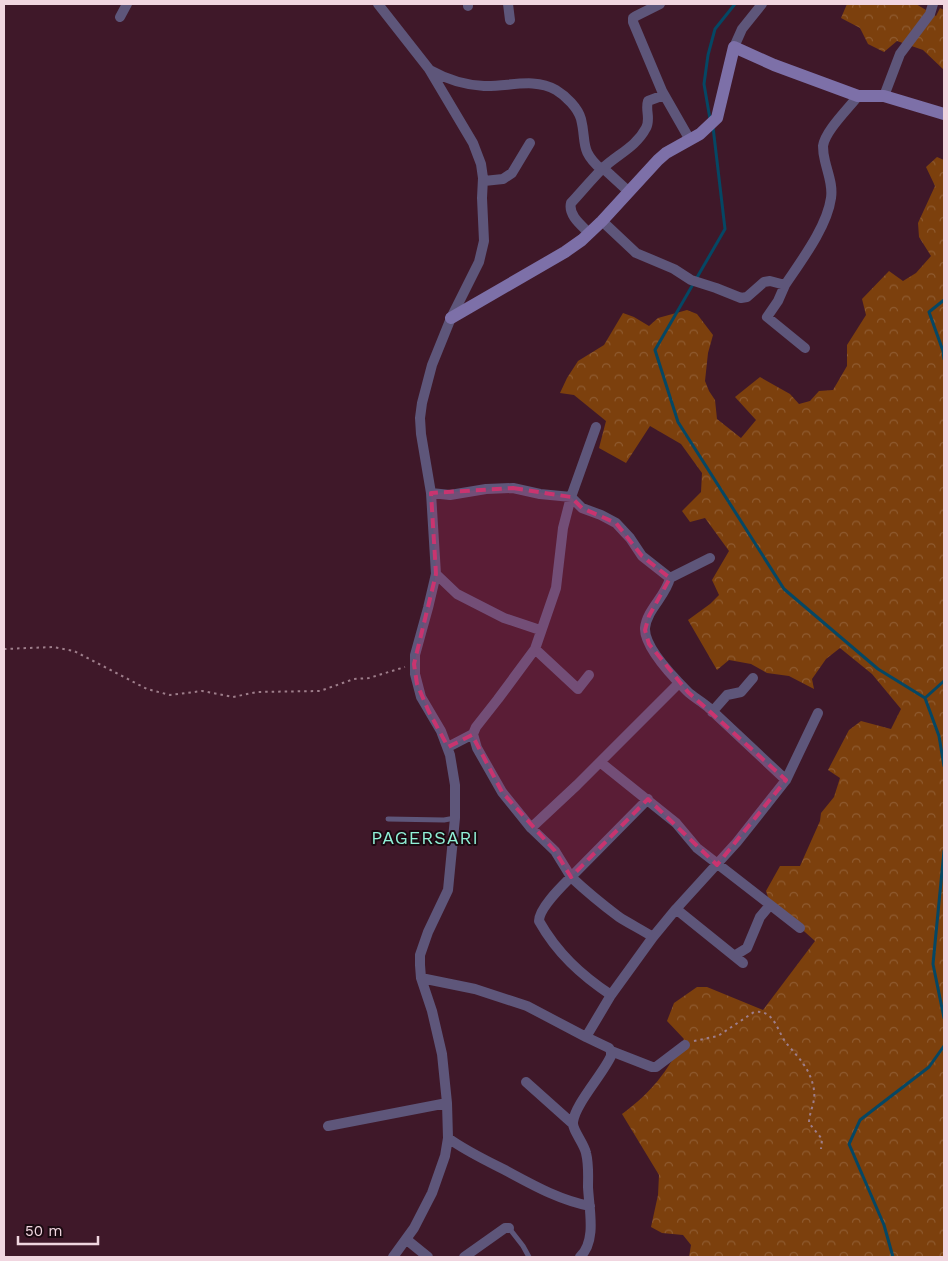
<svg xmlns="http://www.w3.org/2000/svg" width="948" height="1261" font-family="'Work Sans',sans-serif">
<defs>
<pattern id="forest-crowns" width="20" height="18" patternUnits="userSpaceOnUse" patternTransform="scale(1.25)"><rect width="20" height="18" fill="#7c400d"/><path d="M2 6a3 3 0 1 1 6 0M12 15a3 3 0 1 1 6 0" fill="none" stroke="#8f5b30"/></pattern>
</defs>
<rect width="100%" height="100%" fill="#3f1829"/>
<path fill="url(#forest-crowns)" d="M 847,4 L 916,4 L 936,16 L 940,8 L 944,10 L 944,70 L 923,50 L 897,41 L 884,52 L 868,44 L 860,28 L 841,18 Z
M 937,157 L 944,160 L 944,1257 L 689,1257 L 691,1245 L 683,1235 L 662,1233 L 651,1227 L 658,1195 L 659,1175 L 622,1114 C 652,1092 667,1072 684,1039 L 667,1021 L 674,1003 L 697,987 L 707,987 L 763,1010 L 815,941 L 769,900 L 766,891 L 780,866 L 800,866 L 820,821 L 821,813 L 834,797 L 840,778 L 828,770 L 849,730 L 861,721 L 891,729 L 901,709 L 872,674 L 840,648 L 826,659 L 812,679 L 814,689 L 789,676 L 767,673 L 751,664 L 729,660 L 717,670 L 688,620 L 710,604 L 719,595 L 712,580 L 729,551 L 705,518 L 690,522 L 682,511 L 701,492 L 702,473 L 681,444 L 650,426 L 626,463 L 599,448 L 606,421 L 574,395 L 560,393 L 567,378 L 578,361 L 604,345 L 623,313 L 634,317 L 649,326 L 658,318 L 687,310 L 697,314 L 713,335 L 708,353 L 705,381 L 709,391 L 715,400 L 717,419 L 741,438 L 756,420 L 735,397 L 760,377 L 790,394 L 799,404 L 810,401 L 819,391 L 833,390 L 847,366 L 847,345 L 866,315 L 862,299 L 889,271 L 903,281 L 916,273 L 931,256 L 919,237 L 918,223 L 935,186 L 926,167 Z"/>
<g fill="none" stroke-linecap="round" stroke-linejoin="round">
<path stroke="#054764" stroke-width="3" d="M 710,119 L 704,84 L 708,55 L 715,29 L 735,4
M 713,127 L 725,229 L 655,350 L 678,422 L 784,589 L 878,669 L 925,698 L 939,736 L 944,766
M 944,300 L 929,312 L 943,351 L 944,359
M 925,698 L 944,681
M 944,851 L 933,964 L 944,1018
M 893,1257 L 884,1225 L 849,1144 L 860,1120 L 929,1067 L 944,1046"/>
<path stroke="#9e7e8b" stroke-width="2" stroke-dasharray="2.5 4" stroke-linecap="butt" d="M 4,649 L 53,647 L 74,651 L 147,689 L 170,695 L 202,691 L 233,697 L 257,692 L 320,691 L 354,679 L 369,678 L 405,667
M 694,1041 L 718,1036 L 754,1012 C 775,1009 777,1032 787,1044 C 799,1058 811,1070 814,1090 C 816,1102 809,1112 809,1123 L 822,1139 L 821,1149"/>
<path stroke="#5e567a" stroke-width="5" d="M 388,819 L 444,820 L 455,818
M 509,1228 L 523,1246 L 529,1257"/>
<path stroke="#5e567a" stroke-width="10" d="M 378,4 L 429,69 L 473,143 L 481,164 L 483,178 L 482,198 L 484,241 L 479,262 L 451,318 L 432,365 L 422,403 L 420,418 L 421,434 L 431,493 L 436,574 L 428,608 L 415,655 L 415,674 L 421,697 L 441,731 L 450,755 L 455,785 L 455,818 L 448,890 L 428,932 L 420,955 L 420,965 L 421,978 L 432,1011 L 442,1054 L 447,1103 L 448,1138 L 445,1156 L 432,1193 L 414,1228 L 393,1257
M 468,4 L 468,6
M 508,4 L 510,20
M 660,4 L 636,16 L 633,18 L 633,22 L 662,91 L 690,140
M 120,17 L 127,4
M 734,47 L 742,29 L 762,4
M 430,70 C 446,79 465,85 484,86 C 508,87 534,77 556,90 C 566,96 578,108 581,119 C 587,143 579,150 602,170
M 884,96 L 900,54 L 930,14 L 933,4
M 603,168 L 628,191
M 483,178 L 484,181 L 503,179 L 512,173 L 530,143
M 602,221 L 636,253 L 674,269 L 691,280 L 716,288 L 741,298 L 747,297 L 764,282 L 770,281 L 785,285 C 801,261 827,227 831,198 C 833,185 828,174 825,161 C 824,157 823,150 823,146 C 825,131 849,108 858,96
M 589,233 C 581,225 568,215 571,203 C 582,191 592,179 603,168 C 618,154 636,147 646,128 C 651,119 645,110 648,101 L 664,95
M 785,285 L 778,301 L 767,317 L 805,348
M 596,427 L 571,497 L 563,528 L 556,588 L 535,649 L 498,699 L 476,727 L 473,734 L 477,748 L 502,792 L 531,828 L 555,851 L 571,877 C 562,886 539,908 539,921 C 557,953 581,975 611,995
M 431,493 L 450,495 L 486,489 L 513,488 L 540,494 L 571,497 L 582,508 L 601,515 L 616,523 L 630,538 L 642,556 L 670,578 C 666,596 647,609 645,628 C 644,647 674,678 687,691 C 693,697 701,701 708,707 C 734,731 760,756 786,780 L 818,713
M 436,574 L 457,594 L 504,618 L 540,630
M 670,578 L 710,558
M 535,649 L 578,689 L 589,675
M 712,712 L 727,695 L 741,692 L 753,678
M 448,747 L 473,734
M 600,762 L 676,823 L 697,848 L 800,928
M 648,799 L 571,877 C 586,891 603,905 619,917 C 630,924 642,930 653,937
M 531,828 L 577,785 L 679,683
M 676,909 L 743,963
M 734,956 L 747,948 L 760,917 L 770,905
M 421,978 L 475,989 L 527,1006 L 586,1037 L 611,995 L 653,937 L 676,909 L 737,842 L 786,780
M 611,1051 L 652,1067 L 656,1067 L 685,1045
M 526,1082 L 573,1124
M 328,1126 L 447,1103
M 448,1138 C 466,1151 485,1160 505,1170 C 533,1185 559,1200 590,1206
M 407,1240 L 428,1257
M 464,1257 L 505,1228 L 509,1228
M 580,1257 C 597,1241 589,1209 588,1187 C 588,1176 589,1165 586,1153 C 584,1143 572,1130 573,1122 C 575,1104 603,1074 611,1056 L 611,1051 L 609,1048 L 586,1037"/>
<path stroke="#7d70a8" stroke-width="12" d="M 451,318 L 565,252 L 582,240 L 602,221 L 658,160 L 666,153 L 700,134 L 717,118 L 734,47 L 774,65 L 858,96 L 884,96 L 944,114"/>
</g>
<path fill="#c9346f" fill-opacity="0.2" stroke="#c9346f" stroke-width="4" stroke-dasharray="10 6" stroke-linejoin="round" d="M 513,488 L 571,497 L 582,508 L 616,523 L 642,556 L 670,578 L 649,616 L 645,630 L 649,644 L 688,692 L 786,780 L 717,865 L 648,799 L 571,877 L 555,851 L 502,792 L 472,735 L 448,747 L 429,712 L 417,684 L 414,664 L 436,574 L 431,493 Z"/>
<g text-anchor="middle" stroke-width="4" stroke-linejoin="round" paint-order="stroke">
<g font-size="18" letter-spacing="1" fill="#91f2d8" stroke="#1b0a11">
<text x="425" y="844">PAGERSARI</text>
</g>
</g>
<rect width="948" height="1261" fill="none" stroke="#f1d6e0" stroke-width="10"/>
<path d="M18 1236v8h80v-8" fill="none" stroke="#f1d6e0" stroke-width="2.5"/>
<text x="25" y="1236" font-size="15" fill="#f1d6e0" stroke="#1b0a11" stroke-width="4" paint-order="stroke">50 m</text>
</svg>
